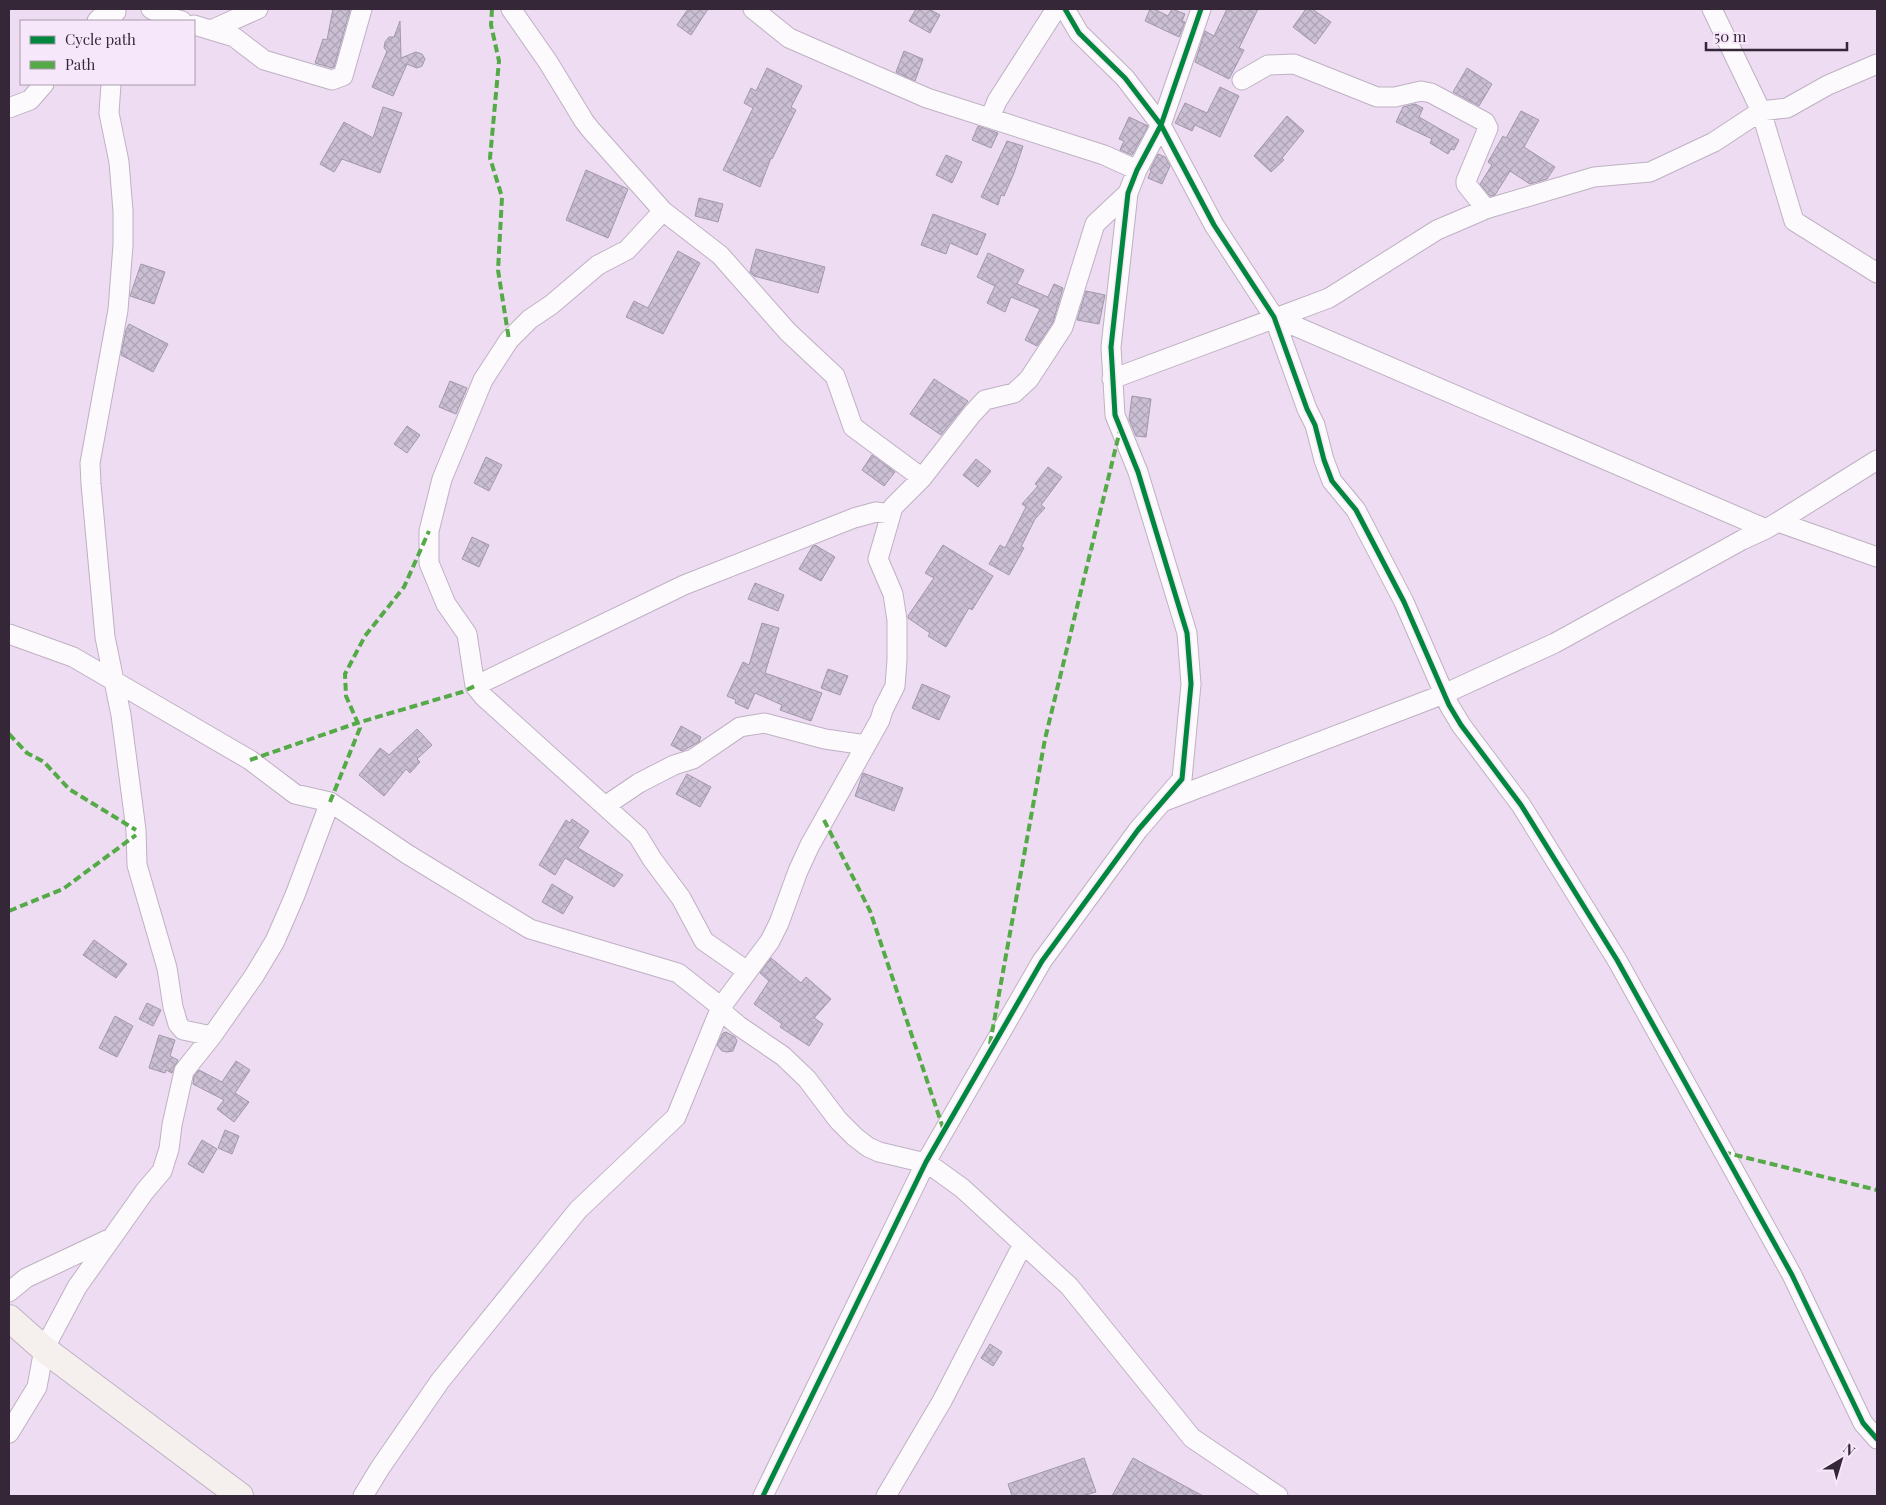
<svg xmlns="http://www.w3.org/2000/svg" width="1886" height="1505" font-family="'Playfair Display',serif">
<defs>
<pattern id="building-cross-hatch" width="8" height="8" patternUnits="userSpaceOnUse" patternTransform="scale(1.25)"><rect width="8" height="8" fill="#cabfd3"/><path d="M0 0l8 8M0 8l8-8" fill="none" stroke="#aea4b6"/></pattern>
</defs>
<rect width="100%" height="100%" fill="#eddcf2"/>
<path fill="url(#building-cross-hatch)" stroke="#a398ab" d="M 333,9 L 350,10 L 334,67 L 332,68 L 315,63 L 323,39 L 327,40 Z
M 688,9 L 708,9 L 691,35 L 677,25 Z
M 916,9 L 929,9 L 940,15 L 930,33 L 909,21 Z
M 1150,9 L 1154,9 L 1168,16 L 1172,9 L 1185,14 L 1182,21 L 1185,22 L 1179,37 L 1145,21 Z
M 1227,9 L 1258,9 L 1239,48 L 1244,50 L 1229,79 L 1195,62 L 1205,31 L 1214,36 Z
M 1306,9 L 1312,9 L 1331,22 L 1315,44 L 1293,27 Z
M 400,21 L 401,58 L 416,52 L 422,54 L 425,59 L 422,66 L 417,68 L 407,64 L 393,96 L 372,87 L 387,51 L 384,48 L 385,42 L 389,37 L 394,37 Z
M 904,51 L 923,59 L 915,81 L 896,72 Z
M 767,68 L 802,86 L 791,107 L 796,110 L 772,159 L 771,158 L 760,187 L 723,170 L 753,108 L 744,103 L 751,88 L 756,91 Z
M 1467,68 L 1492,84 L 1479,106 L 1453,92 Z
M 1220,87 L 1239,96 L 1220,137 L 1195,125 L 1192,131 L 1175,123 L 1185,103 L 1207,113 Z
M 1415,104 L 1423,108 L 1419,117 L 1459,140 L 1454,150 L 1451,149 L 1448,154 L 1430,143 L 1432,139 L 1396,122 L 1403,107 Z
M 383,107 L 402,113 L 380,173 L 342,159 L 334,172 L 320,164 L 344,122 L 373,138 Z
M 1521,111 L 1539,120 L 1524,147 L 1555,167 L 1547,179 L 1530,184 L 1510,171 L 1495,195 L 1490,196 L 1480,184 L 1492,165 L 1488,162 L 1503,136 L 1506,138 Z
M 1287,116 L 1304,131 L 1282,158 L 1284,160 L 1271,172 L 1254,156 Z
M 1129,117 L 1148,126 L 1132,155 L 1120,150 L 1124,141 L 1119,139 Z
M 978,126 L 998,133 L 991,148 L 972,140 Z
M 1007,141 L 1023,146 L 1014,173 L 1004,196 L 1001,195 L 998,205 L 981,197 Z
M 1158,154 L 1165,157 L 1170,166 L 1162,184 L 1148,178 L 1151,171 L 1150,170 Z
M 946,155 L 962,162 L 952,183 L 936,175 Z
M 586,170 L 628,189 L 608,238 L 566,220 Z
M 699,198 L 723,204 L 718,222 L 695,216 Z
M 933,214 L 986,234 L 977,255 L 950,243 L 946,254 L 921,245 Z
M 756,249 L 825,267 L 818,293 L 754,276 L 750,272 Z
M 678,251 L 700,263 L 663,334 L 626,317 L 634,301 L 648,308 Z
M 988,253 L 1024,270 L 1017,284 L 1048,297 L 1054,284 L 1063,288 L 1053,322 L 1037,346 L 1025,340 L 1040,309 L 1011,297 L 1005,312 L 987,303 L 995,286 L 977,277 Z
M 141,264 L 165,272 L 154,304 L 130,296 Z
M 1086,291 L 1105,295 L 1099,324 L 1077,320 Z
M 129,324 L 168,344 L 153,372 L 121,355 L 126,330 Z
M 934,379 L 968,401 L 941,435 L 910,414 Z
M 450,381 L 467,388 L 456,414 L 439,407 Z
M 1132,396 L 1151,399 L 1146,437 L 1136,436 L 1129,419 Z
M 407,426 L 420,435 L 407,453 L 394,444 Z
M 872,455 L 895,472 L 884,486 L 862,470 Z
M 486,457 L 502,465 L 489,491 L 474,483 Z
M 976,459 L 991,471 L 978,487 L 963,475 Z
M 1048,467 L 1062,477 L 1041,505 L 1045,508 L 1035,519 L 1021,547 L 1024,548 L 1009,575 L 989,564 L 1000,545 L 1005,548 L 1026,507 L 1022,504 L 1038,486 L 1035,484 Z
M 472,537 L 489,545 L 479,567 L 462,559 Z
M 815,545 L 835,557 L 821,581 L 799,569 L 812,547 Z
M 943,545 L 993,576 L 972,610 L 969,608 L 946,647 L 928,636 L 930,633 L 908,618 L 908,616 L 934,578 L 925,573 Z
M 755,583 L 784,595 L 778,611 L 748,599 Z
M 762,623 L 779,628 L 765,673 L 822,693 L 811,721 L 780,710 L 782,705 L 755,693 L 748,709 L 735,703 L 736,700 L 727,696 L 743,662 L 749,665 Z
M 828,669 L 848,676 L 840,695 L 821,688 Z
M 922,684 L 950,696 L 939,720 L 912,708 Z
M 681,726 L 701,737 L 699,742 L 682,751 L 671,745 Z
M 417,729 L 432,745 L 417,759 L 420,762 L 410,773 L 406,769 L 384,796 L 359,775 L 380,748 L 389,755 Z
M 863,773 L 903,788 L 894,811 L 855,796 Z
M 687,774 L 711,787 L 700,807 L 676,794 Z
M 572,819 L 589,831 L 578,848 L 623,875 L 614,887 L 565,858 L 555,875 L 539,865 L 566,820 L 570,823 Z
M 552,884 L 573,897 L 563,914 L 542,902 Z
M 94,940 L 127,964 L 116,978 L 83,955 Z
M 771,958 L 801,983 L 806,977 L 831,999 L 814,1018 L 823,1024 L 809,1046 L 780,1027 L 782,1024 L 754,1004 L 769,981 L 760,973 Z
M 147,1003 L 161,1010 L 153,1026 L 139,1019 Z
M 115,1016 L 133,1026 L 117,1057 L 99,1048 Z
M 726,1032 L 735,1037 L 737,1041 L 733,1051 L 727,1052 L 722,1051 L 717,1045 L 723,1033 Z
M 159,1035 L 175,1040 L 170,1056 L 178,1060 L 172,1073 L 166,1070 L 165,1073 L 149,1068 Z
M 236,1061 L 250,1070 L 235,1093 L 249,1102 L 234,1122 L 217,1109 L 224,1100 L 193,1084 L 194,1076 L 199,1070 L 222,1082 Z
M 225,1130 L 239,1136 L 232,1154 L 218,1148 Z
M 202,1140 L 217,1149 L 203,1173 L 188,1164 Z
M 990,1344 L 1002,1352 L 993,1366 L 981,1358 Z
M 1084,1458 L 1096,1492 L 1082,1496 L 1012,1496 L 1008,1484 Z
M 1133,1458 L 1203,1496 L 1112,1496 Z"/>
<g fill="none" stroke-linecap="round" stroke-linejoin="round">
<g stroke="#bfb1c3" stroke-width="21">
<path id="street" d="M 151,9 L 167,17 L 182,21
M 511,9 L 548,62 L 584,121 L 591,130 L 663,211 L 720,255 L 788,332 L 835,376 L 853,427 L 922,478
M 753,9 L 789,38 L 927,98 L 1104,155 L 1137,170
M 1065,9 L 1079,33 L 1125,78 L 1161,125 L 1214,225 L 1274,317 L 1307,409 L 1315,425 L 1324,460 L 1332,481 L 1356,510 L 1404,602 L 1449,705 L 1461,725 L 1521,805 L 1617,960 L 1792,1275 L 1863,1423 L 1877,1439
M 1712,9 L 1761,111 L 1794,221 L 1877,273
M 97,21 L 101,17 L 116,12
M 194,25 L 234,37 L 264,60 L 332,80 L 343,76 L 362,9
M 211,30 L 258,9
M 1242,80 L 1268,65 L 1294,64 L 1377,97 L 1395,97 L 1421,91 L 1431,93 L 1485,122 L 1488,128 L 1466,181 L 1466,184 L 1486,209
M 111,84 L 109,113 L 119,162 L 123,211 L 123,245 L 118,310 L 90,463 L 91,484 L 105,637 L 121,715 L 136,830 L 137,865 L 167,968 L 173,1007 L 178,1024 L 183,1030 L 212,1036
M 9,108 L 30,100 L 44,84
M 990,118 L 997,101 L 1056,9
M 663,211 L 627,250 L 598,265 L 551,305 L 530,319 L 509,340 L 483,380 L 442,479 L 429,531 L 429,563 L 446,604 L 467,634 L 475,686 L 484,697 L 638,836 L 652,859 L 681,898 L 704,941 L 747,971
M 1274,317 L 1766,529 L 1778,522 L 1877,557
M 1112,379 L 1329,298 L 1437,230 L 1486,209 L 1594,177 L 1650,172 L 1714,142 L 1761,111 L 1787,108 L 1828,85 L 1877,64
M 1778,522 L 1877,460
M 9,634 L 73,657 L 250,760 L 295,794 L 330,802 L 407,854 L 530,929 L 678,973 L 721,1007 L 726,1015 L 739,1026 L 783,1056 L 807,1079 L 838,1120 L 855,1137 L 868,1147 L 879,1152 L 917,1161 L 926,1162 L 962,1188 L 1069,1286 L 1192,1438 L 1278,1496
M 475,686 L 684,585 L 854,518 L 876,512 L 891,514
M 1165,801 L 1444,694 L 1555,643 L 1742,540 L 1766,529
M 605,806 L 639,783 L 674,765 L 693,759 L 740,727 L 764,723 L 825,739 L 866,745
M 9,1292 L 26,1278 L 111,1238
M 9,1433 L 37,1387 L 44,1349 L 77,1287 L 145,1191 L 162,1171 L 169,1149 L 172,1125 L 184,1071 L 212,1036 L 254,976 L 275,941 L 295,895 L 330,802
M 363,1496 L 380,1468 L 440,1381 L 578,1210 L 676,1117 L 721,1007 L 770,941 L 779,923 L 798,871 L 810,845 L 880,720 L 883,710 L 895,686 L 897,660 L 897,620 L 893,594 L 878,559 L 893,507 L 922,478 L 972,414 L 985,400 L 1014,393 L 1029,379 L 1063,327 L 1095,224 L 1128,193
M 763,1496 L 926,1162 L 1042,961 L 1138,830 L 1182,779 L 1191,684 L 1187,633 L 1138,472 L 1115,415 L 1111,347 L 1128,193 L 1137,170 L 1161,125 L 1201,9
M 886,1496 L 942,1401 L 1023,1244"/>
</g>
<g stroke="#bfb1c3" stroke-width="28">
<path id="secondary" d="M 9,1318 L 44,1349 L 240,1496"/>
</g>
<use href="#street" stroke="#fcfafd" stroke-width="19"/>
<use href="#secondary" stroke="#f5f0ee" stroke-width="26"/>
<path stroke="#54aa46" stroke-width="4" stroke-dasharray="8 4" stroke-linecap="butt" d="M 492,9 L 491,25 L 499,61 L 490,158 L 502,197 L 498,270 L 509,340
M 9,734 L 27,753 L 44,762 L 69,789 L 136,830
M 250,760 L 357,723 L 462,692 L 475,686
M 330,802 L 360,728 L 346,696 L 345,674 L 365,636 L 404,587 L 429,531
M 824,820 L 870,911 L 944,1131
M 9,911 L 63,889 L 136,835
M 990,1044 L 1045,739 L 1120,430
M 1723,1152 L 1877,1190"/>
<g stroke="#f7e7fa" stroke-width="8">
<path id="cycleway" d="M 1065,9 L 1079,33 L 1125,78 L 1161,125 L 1214,225 L 1274,317 L 1307,409 L 1315,425 L 1324,460 L 1332,481 L 1356,510 L 1404,602 L 1449,705 L 1461,725 L 1521,805 L 1617,960 L 1792,1275 L 1863,1423 L 1877,1439
M 763,1496 L 926,1162 L 1042,961 L 1138,830 L 1182,779 L 1191,684 L 1187,633 L 1138,472 L 1115,415 L 1111,347 L 1128,193 L 1137,170 L 1161,125 L 1201,9"/>
</g>
<use href="#cycleway" stroke="#00873e" stroke-width="5"/>
</g>
<rect width="1886" height="1505" fill="none" stroke="#352638" stroke-width="20"/>
<rect x="20" y="20" width="175" height="65" fill="#f7e7fa" stroke="#a99aac"/>
<rect x="30" y="36" width="25" height="8" fill="#00873e" stroke="#a99aac"/>
<text x="65" y="45" font-size="15" fill="#352638">Cycle path</text>
<rect x="30" y="61" width="25" height="8" fill="#54aa46" stroke="#a99aac"/>
<text x="65" y="70" font-size="15" fill="#352638">Path</text>
<g transform="translate(1841 1460) rotate(38)" stroke="#f7e7fa" stroke-width="4" paint-order="stroke">
<path d="M0-4L9 19L0 12L-9 19Z" fill="#352638"/>
<text y="-8" font-size="14" font-weight="bold" text-anchor="middle" fill="#352638">N</text>
</g>
<path d="M1706 42v8h141v-8" fill="none" stroke="#352638" stroke-width="2.5"/>
<text x="1714" y="42" font-size="15" fill="#352638" stroke="#f7e7fa" stroke-width="4" paint-order="stroke">50 m</text>
</svg>
